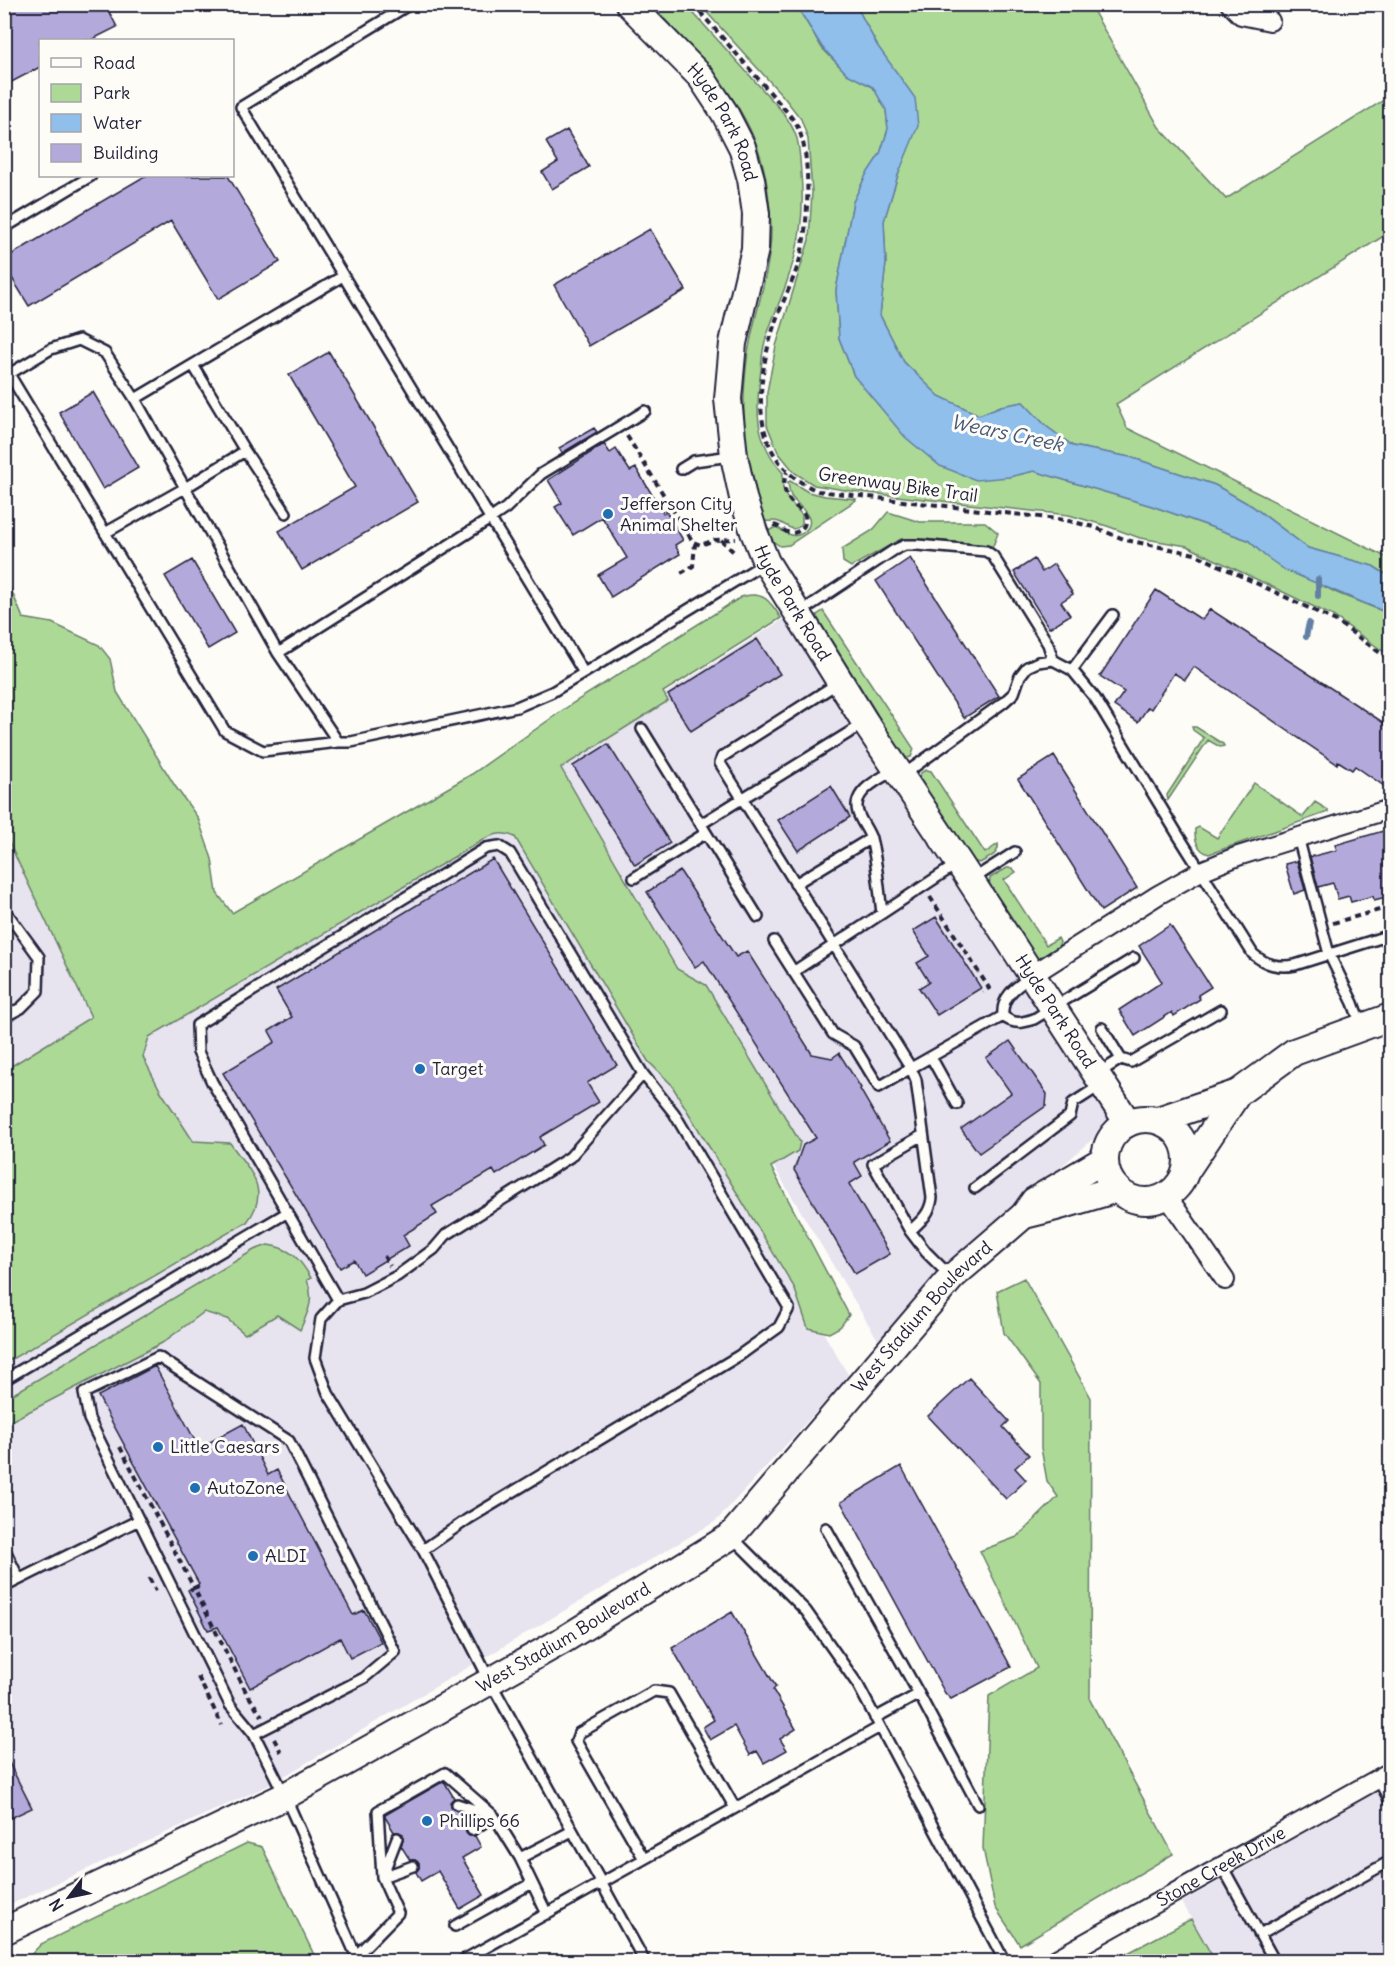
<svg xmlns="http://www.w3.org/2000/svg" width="1395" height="1966" font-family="Delius,sans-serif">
<rect width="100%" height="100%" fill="#fdfcf7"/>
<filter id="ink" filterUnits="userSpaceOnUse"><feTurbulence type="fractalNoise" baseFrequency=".0167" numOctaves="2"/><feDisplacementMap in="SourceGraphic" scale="12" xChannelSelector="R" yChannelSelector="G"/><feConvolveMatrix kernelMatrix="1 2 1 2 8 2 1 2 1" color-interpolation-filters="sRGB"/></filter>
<g filter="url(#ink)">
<path fill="#e7e3ef" d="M 787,617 L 1111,1123 L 955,1260 L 878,1340 L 538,773 Z
M 513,814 L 849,1376 L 716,1521 L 269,1785 L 5,1907 L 4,1093 Z
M 4,834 L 92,1017 L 5,1070 L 4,1070 Z
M 1390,1785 L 1390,1961 L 1215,1961 L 1182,1902 Z"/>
<path fill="#add997" stroke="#687e69" stroke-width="1.5" d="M 651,5 L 686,5 L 781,110 C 800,135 799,144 801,174 C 804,205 801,239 791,269 C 784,294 772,317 765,342 C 762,351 762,361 761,370 C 755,411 755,440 783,473 C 780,497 789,499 802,515 L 802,525 C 791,533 789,526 779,522 C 774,520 769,522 764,521 C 744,469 740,414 747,360 C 752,322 766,286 770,248 C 773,224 768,182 761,158 C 742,95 695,51 651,5 Z
M 700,5 L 794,5 L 801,13 L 822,48 L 847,74 L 873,87 L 886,110 L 888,129 L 880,154 L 866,175 L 853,202 L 836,290 L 839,338 L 854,376 L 1009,477 L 1034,471 L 1152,506 L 1248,540 L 1265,556 L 1337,593 L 1390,614 L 1390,656 L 1333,616 L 1187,546 L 1140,538 L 1107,526 L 1069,515 L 851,491 L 814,485 L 795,473 L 778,452 L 767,425 L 767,392 L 776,346 L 809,240 L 812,192 L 808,139 L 801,119 L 783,96 Z
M 853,5 L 1090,5 L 1159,127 L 1226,199 L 1390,96 L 1390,232 L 1116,404 L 1127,428 L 1390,559 L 1390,577 L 1373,566 L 1308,548 L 1252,506 L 1215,485 L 1130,457 L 1073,446 L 1046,426 L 1023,402 L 1001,406 L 979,415 L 939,396 L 904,362 L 880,315 L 886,263 L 884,221 L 898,175 L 877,45 L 859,11 Z
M 790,481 L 808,492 L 825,496 L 856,499 L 856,500 L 789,545 L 780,546 L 771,540 L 768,531 L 776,527 C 785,532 794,541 805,531 C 819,518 797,506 791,496 C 789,492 789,487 788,482 Z
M 888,512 L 920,522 L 985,522 L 998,533 L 993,546 L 924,539 L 901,539 L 851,567 L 843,562 L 842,549 L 873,530 Z
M 4,573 L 23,618 L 52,623 L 99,645 L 110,659 L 117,692 L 175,786 L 198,818 L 212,859 L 217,893 L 232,913 L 472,774 L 573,703 L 741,597 C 763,590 770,601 781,618 L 663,692 L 668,701 L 561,768 L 677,969 L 706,985 L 800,1142 L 798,1151 L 771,1167 L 849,1315 L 840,1327 L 829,1333 L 808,1328 L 794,1287 L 671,1084 L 648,1061 L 515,837 C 504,832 497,833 486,838 L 149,1037 L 143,1057 L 160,1090 L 193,1141 L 230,1143 C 249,1170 272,1190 247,1222 L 5,1363 L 5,1070 L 91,1017 L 5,834 Z
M 823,611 L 914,749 L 911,757 L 907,758 L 903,755 L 817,621 L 817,615 Z
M 1192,727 L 1196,727 L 1223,744 L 1224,746 L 1220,747 L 1208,740 L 1168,800 L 1167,795 L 1204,738 L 1193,730 Z
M 927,770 L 931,771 L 985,853 L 998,844 C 1000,854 988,858 980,863 L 971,861 L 919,781 C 919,774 920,772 927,770 Z
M 1254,783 L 1303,817 L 1315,802 L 1328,810 L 1328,812 L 1209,854 C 1198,851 1194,840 1195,829 L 1199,827 L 1217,838 Z
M 1007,868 L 1012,868 L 1016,872 L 1004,880 L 1046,945 L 1058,938 L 1060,942 L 1058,947 L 1040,959 L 1035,958 L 989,889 L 990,878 Z
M 268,1245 C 291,1248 300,1259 311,1278 L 307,1280 C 315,1299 308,1312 300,1330 L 277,1315 L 245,1334 L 227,1319 L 204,1312 L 162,1343 L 5,1424 L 5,1399 L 254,1250 Z
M 1024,1278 L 1091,1398 L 1090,1700 L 1173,1854 L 1020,1945 L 995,1907 L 983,1848 L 989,1696 L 1037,1668 L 980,1551 L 1017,1537 L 1058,1497 L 1047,1481 L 1041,1448 L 1041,1384 L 1004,1333 L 997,1291 Z
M 247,1843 L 262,1847 L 317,1961 L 25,1961 L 41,1944 Z
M 1191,1919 L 1215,1961 L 1113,1961 Z"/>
<path fill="#8fbfea" stroke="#6380a4" stroke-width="1.5" d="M 794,5 L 853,5 L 859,11 L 877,45 L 915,98 L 918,126 L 898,175 L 884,221 L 886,263 L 880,315 L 904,362 L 939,396 L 979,415 L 1001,406 L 1023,402 L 1046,426 L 1073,446 L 1130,457 L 1215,485 L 1252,506 L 1308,548 L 1373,566 L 1390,577 L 1390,614 L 1285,570 L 1265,556 L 1248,540 L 1152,506 L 1034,471 L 1009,477 L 976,480 L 940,466 L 905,437 L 854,376 L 839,338 L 836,290 L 853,202 L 866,175 L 880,154 L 888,129 L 886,110 L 873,87 L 847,74 L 822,47 L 801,13 Z"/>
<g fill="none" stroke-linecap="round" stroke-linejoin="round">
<path stroke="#6380a4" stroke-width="6" d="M 1318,579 L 1318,596
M 1306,637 L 1309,623"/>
</g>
<path fill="#b3aadb" stroke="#22223b" stroke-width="1.5" d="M 4,4 L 105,4 L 117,27 L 91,40 L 40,40 L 40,67 L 4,86 Z
M 567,130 L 589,167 L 552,189 L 542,172 L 558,162 L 546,142 Z
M 145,176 L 228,176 L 280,262 L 218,299 L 171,221 L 29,306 L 4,265 L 4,259 Z
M 650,229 L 686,290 L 589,346 L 554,285 Z
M 329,352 L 418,502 L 302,570 L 279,531 L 355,487 L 289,375 Z
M 93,392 L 138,468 L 103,489 L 59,412 Z
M 594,428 L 597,432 L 562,453 L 559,448 Z
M 604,444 L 610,453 L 616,449 L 630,471 L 636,468 L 663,513 L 666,511 L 683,540 L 675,545 L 680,554 L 611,597 L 598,575 L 627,558 L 602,517 L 573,535 L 555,507 L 562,503 L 548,480 Z
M 910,558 L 999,696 L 964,718 L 876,581 Z
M 1034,559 L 1042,572 L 1054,564 L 1073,594 L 1061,602 L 1070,615 L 1049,628 L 1014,572 Z
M 192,560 L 235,633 L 208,649 L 165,576 Z
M 1156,590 L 1202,620 L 1210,609 L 1390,727 L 1390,790 L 1355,766 L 1352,770 L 1338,761 L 1337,764 L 1194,667 L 1185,680 L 1174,673 L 1151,709 L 1148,707 L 1138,722 L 1114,706 L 1124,692 L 1100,676 Z
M 757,639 L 780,674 L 691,731 L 668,695 Z
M 608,744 L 670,843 L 635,865 L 573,766 Z
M 1054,756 L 1137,888 L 1101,911 L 1018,779 Z
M 831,786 L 850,817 L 798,851 L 778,820 Z
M 1390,829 L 1390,896 L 1374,900 L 1373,896 L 1351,902 L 1349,896 L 1338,899 L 1333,883 L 1318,887 L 1310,857 L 1337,850 L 1335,845 Z
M 493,859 L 617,1065 L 587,1083 L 599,1102 L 540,1137 L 544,1145 L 496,1175 L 493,1170 L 432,1206 L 437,1214 L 403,1235 L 409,1246 L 362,1274 L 354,1260 L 340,1268 L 223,1073 L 275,1042 L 269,1031 L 292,1017 L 276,990 Z
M 1297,861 L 1305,890 L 1294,894 L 1285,864 Z
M 680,871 L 736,957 L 747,951 L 812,1054 L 832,1058 L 839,1053 L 861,1088 L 860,1089 L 890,1141 L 854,1162 L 862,1176 L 849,1184 L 890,1254 L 855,1274 L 794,1170 L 803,1145 L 816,1138 L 704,961 L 695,967 L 647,892 Z
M 936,917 L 981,988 L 937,1015 L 919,988 L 929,982 L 917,963 L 929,956 L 913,931 Z
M 1170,925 L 1211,987 L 1198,995 L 1200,999 L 1174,1016 L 1172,1012 L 1135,1036 L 1119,1010 L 1162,982 L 1139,946 Z
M 1010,1041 L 1047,1094 L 1046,1106 L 979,1153 L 961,1129 L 1011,1093 L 986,1058 Z
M 155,1366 L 199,1448 L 243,1424 L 268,1475 L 277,1470 L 353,1615 L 364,1610 L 381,1642 L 350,1658 L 340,1638 L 250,1688 L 218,1627 L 208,1630 L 188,1590 L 199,1584 L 98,1396 Z
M 969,1378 L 1009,1421 L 1003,1427 L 1029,1455 L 1015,1468 L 1026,1480 L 1006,1499 L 928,1416 Z
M 901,1466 L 1011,1667 L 951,1699 L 945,1693 L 841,1502 Z
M 732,1612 L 776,1687 L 773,1690 L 796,1729 L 780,1739 L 787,1750 L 764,1763 L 757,1751 L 750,1755 L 734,1726 L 710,1740 L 703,1727 L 714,1720 L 672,1648 Z
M 4,1753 L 32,1808 L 4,1821 Z
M 444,1781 L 454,1798 L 450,1802 L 452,1808 L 462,1813 L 469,1824 L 466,1827 L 466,1833 L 469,1836 L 475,1836 L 481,1847 L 462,1858 L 484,1895 L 460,1909 L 438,1871 L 421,1881 L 416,1872 L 419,1868 L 419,1863 L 415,1860 L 410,1860 L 401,1846 L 403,1840 L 403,1834 L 399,1832 L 394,1832 L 385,1817 L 385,1815 Z"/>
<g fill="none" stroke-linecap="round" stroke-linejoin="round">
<g stroke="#22223b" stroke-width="14">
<path id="lane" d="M 410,4 L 241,107 L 584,673 L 765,563
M 4,228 L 91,176
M 343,276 L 135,399 L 278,653 L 490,519 L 506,508 L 541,474 L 645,411
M 4,369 L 9,374 L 51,349 L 79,340 L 105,353 L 135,399
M 9,374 L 225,731 L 263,751 L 338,742
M 245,451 L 286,513
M 681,469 L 694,461 L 731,456
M 105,533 L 185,488 L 245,451 L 193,365
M 799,613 L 894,550 L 905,545 L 917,545 L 986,551 L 993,556 L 1048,644 L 1053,660
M 278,653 L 338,742 L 351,742 L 517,707 L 552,692 L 584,673
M 1072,670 L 1113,615
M 838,683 L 722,757 L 720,763 L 911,1068 L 1003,1016
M 642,729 L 758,917
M 903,775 L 1004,702 L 1014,693 L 1020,676 L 1027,667 L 1038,662 L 1053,660 L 1072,670 L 1095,698 L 1178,835 L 1253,954 C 1266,965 1278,968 1295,965 L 1390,935
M 701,824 L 863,724
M 1298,837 L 1329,954 L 1353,1003 L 1361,1025
M 634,878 L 706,833
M 973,879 L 1015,852
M 795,884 L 871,838
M 4,909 L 39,957 L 38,991 L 21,1008 L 4,1017
M 882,913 C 879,890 877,860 871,839 C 867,826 853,814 858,800 C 863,786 882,778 894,770
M 774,941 L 833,1034 L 854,1046 L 879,1087 L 911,1068 L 916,1080 L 932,1198 C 930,1214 921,1221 910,1231
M 793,972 L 957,864
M 1032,976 C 1016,987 1001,996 1003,1016 C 1014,1025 1022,1023 1034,1019 L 1134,958
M 1102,1028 L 1121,1059 L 1131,1062 L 1221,1010
M 931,1057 L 957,1104
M 643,1074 L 570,1157 L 446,1235 L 434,1249 L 397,1276 L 364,1293 L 338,1300 L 321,1319 L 315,1358 L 328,1393 L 423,1550 L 490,1681 L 645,1962
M 1097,1074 L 1121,1059
M 923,1135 L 873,1164 L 910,1231 L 926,1252 L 950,1276
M 975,1188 L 1070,1116 L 1073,1103 L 1101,1085
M 338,1300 L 212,1082 L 198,1052 L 197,1025 L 486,848 L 499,846 L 510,853 L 643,1074 L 674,1113 L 789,1308 L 779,1327 L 740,1355 L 468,1519 L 423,1550
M 4,1380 L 288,1212
M 826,1528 L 919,1694 L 875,1718
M 732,1537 L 806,1611 L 858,1685 L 1005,1962
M 4,1548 L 19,1579
M 4,1587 L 139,1520
M 919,1694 L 978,1805
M 254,1734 L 364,1678 L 395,1652 L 289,1441 L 158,1357 L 84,1393 L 89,1419 L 230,1705 L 254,1734 L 285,1796 L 359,1962
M 1378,1779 L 1390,1801
M 472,1830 L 494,1816 L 520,1858
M 397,1838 L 382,1877 L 413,1866
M 644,1859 L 576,1741 L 579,1733 L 654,1691 L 669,1693 L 735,1808
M 1222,1866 L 1275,1962
M 547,1914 L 520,1858 L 572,1831
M 455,1926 L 532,1883
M 1260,1934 L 1390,1861
M 356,1956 L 398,1913 L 382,1877 L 378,1811 L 445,1773 L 494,1816 L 457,1804
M 460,1962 L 880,1727"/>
</g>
<g stroke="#22223b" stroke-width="22">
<g id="street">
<path d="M 1230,4 L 1241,15 L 1270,21"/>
<path d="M 1032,975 L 1158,895 L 1201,871 L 1238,856 L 1390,809"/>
<path d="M 1167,1196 L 1225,1280"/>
<path id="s1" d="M 1051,1962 L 1390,1772"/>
</g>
</g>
<g stroke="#22223b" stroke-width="30">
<g id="secondary">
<path id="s2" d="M 629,4 L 701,77 L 724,112 L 742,147 L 751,179 L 756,214 L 755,249 L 733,343 L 728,399 L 734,456 L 743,498 L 754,532 L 766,562 L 865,722 L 959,863 L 1128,1123"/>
<circle cx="1146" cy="1160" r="41"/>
<path d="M 1158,1120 L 1238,1093 L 1294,1052 L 1390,1017"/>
<path d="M 1186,1171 L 1238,1093"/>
<path d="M 1024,1215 C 1056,1208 1086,1198 1117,1189"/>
<path id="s3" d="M 4,1931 L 285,1796 L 560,1642 L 731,1536 L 952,1277 L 1024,1215 L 1034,1201 L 1105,1159"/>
</g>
</g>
<path stroke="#22223b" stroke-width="4" stroke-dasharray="6 4.5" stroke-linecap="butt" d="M 693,4 L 788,113 C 792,118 796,123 798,128 C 812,156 808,226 801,255 C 795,278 784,298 776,320 C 755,382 746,461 818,491 L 1065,520 L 1094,527 L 1126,540 L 1195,554 L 1336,621 L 1390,660
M 627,436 L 693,542 L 701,545 L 715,540 L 736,539
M 774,525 C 780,526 784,532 790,533 C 801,534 809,523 804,514 C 801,510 796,507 793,504 C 784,496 782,482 787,472
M 721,540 L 736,554
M 681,573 L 693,566 L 695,544
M 930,897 L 989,988 L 983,992
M 1333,923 L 1390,907
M 384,1256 L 390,1266
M 120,1447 L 194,1588 L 187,1591
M 149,1578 L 156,1591
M 199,1586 L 194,1588 L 246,1692 L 262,1716
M 198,1677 L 222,1725
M 274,1739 L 281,1752"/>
<use href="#lane" stroke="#fdfcf7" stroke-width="9"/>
<use href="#street" stroke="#fdfcf7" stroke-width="18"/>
<use href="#secondary" stroke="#fdfcf7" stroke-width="26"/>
</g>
</g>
<g fill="#1f6fb2" stroke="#fdfcf7" stroke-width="2">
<circle cx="608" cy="514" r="6"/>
<circle cx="420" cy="1069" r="6"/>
<circle cx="158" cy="1447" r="6"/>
<circle cx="195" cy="1488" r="6"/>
<circle cx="253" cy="1556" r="6"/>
<circle cx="427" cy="1821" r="6"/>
</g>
<g text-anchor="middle" stroke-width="6" stroke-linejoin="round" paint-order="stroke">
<g font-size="18" fill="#22223b" stroke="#fdfcf7">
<text dy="6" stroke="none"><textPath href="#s2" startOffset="153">Hyde Park Road</textPath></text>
<text transform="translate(898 485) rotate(8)" y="6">Greenway Bike Trail</text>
<text dy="6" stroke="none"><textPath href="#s2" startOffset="657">Hyde Park Road</textPath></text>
<text dy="6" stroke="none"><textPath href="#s2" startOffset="1143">Hyde Park Road</textPath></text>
<text dy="6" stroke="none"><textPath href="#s3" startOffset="1119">West Stadium Boulevard</textPath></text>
<text dy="6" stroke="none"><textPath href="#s3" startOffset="632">West Stadium Boulevard</textPath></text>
<text dy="6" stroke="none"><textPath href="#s1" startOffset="195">Stone Creek Drive</textPath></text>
</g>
<g font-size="18" fill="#22223b" stroke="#fdfcf7" text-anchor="start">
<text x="620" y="510">Jefferson City<tspan x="620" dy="21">Animal Shelter</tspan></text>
<text x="432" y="1075">Target</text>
<text x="170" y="1453">Little Caesars</text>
<text x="207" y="1494">AutoZone</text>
<text x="265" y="1562">ALDI</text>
<text x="439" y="1827">Phillips 66</text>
</g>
<g font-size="20" font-style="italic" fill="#485978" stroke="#fdfcf7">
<text transform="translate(1007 433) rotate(12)" y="7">Wears Creek</text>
</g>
</g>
<rect width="1395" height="1966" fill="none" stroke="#fdfcf7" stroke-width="24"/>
<rect x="12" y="12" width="1371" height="1942" fill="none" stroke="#22223b" stroke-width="2" filter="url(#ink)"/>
<rect x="39" y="39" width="195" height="138" fill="#fdfcf7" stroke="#a5a5ac" stroke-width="1.5"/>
<rect x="51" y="58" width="30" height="9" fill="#fdfcf7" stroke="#a5a5ac" stroke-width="1.5"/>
<text x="93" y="69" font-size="18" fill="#22223b">Road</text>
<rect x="51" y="84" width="30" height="18" fill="#add997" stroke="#a5a5ac" stroke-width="1.5"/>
<text x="93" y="99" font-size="18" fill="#22223b">Park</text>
<rect x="51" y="114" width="30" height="18" fill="#8fbfea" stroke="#a5a5ac" stroke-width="1.5"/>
<text x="93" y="129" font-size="18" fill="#22223b">Water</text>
<rect x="51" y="144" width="30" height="18" fill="#b3aadb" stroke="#a5a5ac" stroke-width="1.5"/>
<text x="93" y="159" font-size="18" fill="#22223b">Building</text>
<g transform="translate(69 1897) rotate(238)" stroke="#fdfcf7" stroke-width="4.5" paint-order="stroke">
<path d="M0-4.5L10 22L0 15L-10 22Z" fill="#22223b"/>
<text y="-9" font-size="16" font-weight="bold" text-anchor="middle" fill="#22223b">N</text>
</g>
</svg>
